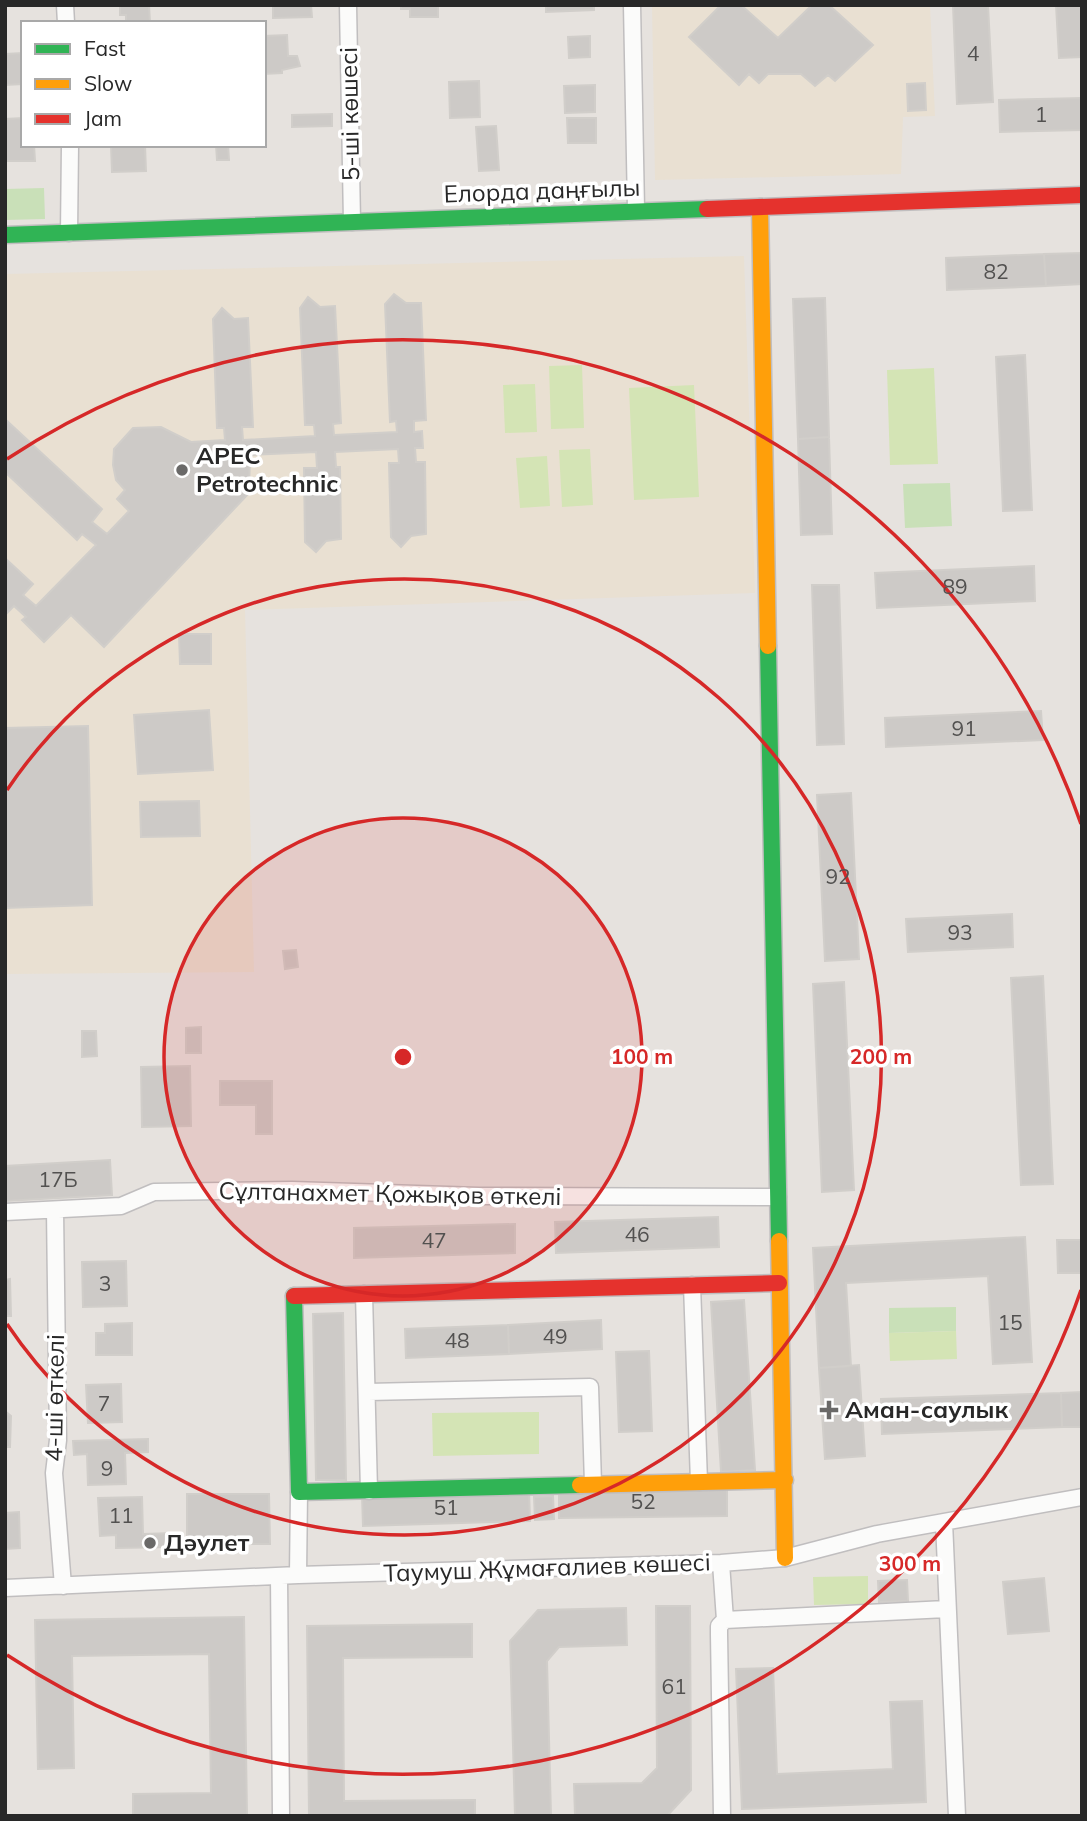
<svg xmlns="http://www.w3.org/2000/svg" width="1087" height="1821" font-family="Mulish,sans-serif">
<rect width="100%" height="100%" fill="#e6e2de"/>
<path fill="#e9e0d2" d="M 652,5 L 930,5 L 935,116 L 903,117 L 901,174 L 655,180 Z
M 744,256 L 755,593 L 245,610 L 254,972 L 5,974 L 5,274 Z"/>
<path fill="#c9e0b8" d="M 44,188 L 45,219 L 5,220 L 5,189 Z
M 950,483 L 952,526 L 905,528 L 903,484 Z
M 956,1307 L 956,1331 L 889,1333 L 889,1308 Z"/>
<path fill="#d4e4b5" d="M 582,365 L 584,428 L 551,429 L 549,366 Z
M 934,368 L 938,464 L 890,465 L 887,370 Z
M 535,384 L 537,432 L 505,433 L 503,385 Z
M 694,385 L 699,497 L 634,500 L 629,388 Z
M 590,449 L 593,505 L 562,507 L 559,450 Z
M 547,456 L 550,506 L 520,508 L 516,458 Z
M 956,1331 L 957,1359 L 890,1361 L 889,1333 Z
M 539,1412 L 539,1454 L 433,1456 L 432,1413 Z
M 868,1576 L 868,1604 L 814,1605 L 813,1577 Z"/>
<path fill="#cdcac7" stroke="#d1ceca" stroke-width="2" d="M 120,5 L 149,5 L 150,23 L 126,23 L 126,15 L 120,15 Z
M 273,5 L 311,5 L 312,17 L 273,18 Z
M 401,5 L 438,5 L 438,17 L 410,17 L 410,9 L 401,9 Z
M 546,5 L 594,5 L 594,10 L 546,12 Z
M 721,5 L 741,5 L 778,38 L 812,5 L 829,5 L 873,45 L 835,81 L 828,75 L 815,86 L 801,74 L 768,74 L 759,83 L 749,74 L 739,85 L 689,37 Z
M 953,5 L 988,5 L 993,102 L 957,104 Z
M 1056,5 L 1082,5 L 1082,57 L 1059,58 Z
M 287,35 L 288,56 L 297,56 L 300,66 L 282,70 L 282,73 L 264,74 L 264,36 Z
M 590,36 L 590,57 L 569,58 L 568,37 Z
M 23,53 L 23,84 L 5,85 L 5,54 Z
M 479,81 L 480,117 L 450,118 L 449,82 Z
M 925,83 L 926,110 L 908,111 L 907,84 Z
M 595,85 L 595,112 L 565,113 L 564,86 Z
M 1082,98 L 1082,130 L 1000,132 L 999,100 Z
M 332,114 L 332,126 L 292,127 L 292,115 Z
M 23,118 L 23,145 L 34,145 L 35,161 L 5,161 L 5,119 Z
M 567,118 L 596,118 L 596,143 L 568,143 Z
M 496,126 L 499,170 L 479,171 L 476,127 Z
M 111,145 L 145,145 L 146,171 L 112,172 Z
M 216,145 L 228,145 L 229,160 L 217,160 Z
M 1082,253 L 1082,284 L 1046,286 L 1044,254 Z
M 1044,254 L 1046,286 L 947,290 L 946,258 Z
M 394,294 L 406,303 L 421,303 L 426,420 L 414,421 L 414,432 L 422,431 L 423,448 L 415,448 L 416,462 L 425,462 L 426,534 L 411,536 L 401,547 L 391,537 L 389,463 L 399,463 L 398,449 L 335,452 L 336,467 L 340,467 L 341,539 L 326,541 L 316,552 L 305,542 L 304,468 L 317,468 L 316,452 L 250,455 L 249,493 L 104,647 L 71,615 L 44,642 L 22,620 L 26,617 L 14,606 L 7,613 L 5,611 L 5,558 L 33,584 L 23,595 L 36,606 L 96,545 L 82,534 L 77,540 L 5,472 L 5,419 L 102,509 L 92,522 L 107,534 L 129,511 L 117,499 L 125,490 L 116,480 L 113,465 L 114,449 L 133,428 L 161,427 L 191,442 L 225,440 L 224,428 L 217,428 L 213,319 L 222,308 L 234,319 L 248,318 L 253,427 L 242,427 L 243,440 L 315,436 L 314,425 L 305,425 L 300,308 L 308,297 L 320,307 L 335,306 L 341,423 L 333,424 L 334,435 L 397,432 L 396,421 L 390,422 L 385,304 Z
M 825,298 L 829,437 L 798,439 L 793,299 Z
M 1025,355 L 1032,510 L 1003,511 L 996,357 Z
M 829,437 L 832,534 L 801,535 L 798,439 Z
M 1034,566 L 1035,601 L 877,608 L 875,573 Z
M 812,585 L 839,585 L 844,744 L 817,745 Z
M 179,634 L 211,634 L 211,664 L 180,664 Z
M 209,710 L 213,770 L 138,774 L 134,715 Z
M 1041,711 L 1043,740 L 886,747 L 885,718 Z
M 88,726 L 92,905 L 5,908 L 5,728 Z
M 851,793 L 859,959 L 825,961 L 817,795 Z
M 199,801 L 200,836 L 141,837 L 140,802 Z
M 1012,914 L 1013,947 L 908,952 L 906,919 Z
M 296,950 L 298,967 L 285,969 L 283,951 Z
M 1043,976 L 1053,1184 L 1021,1185 L 1011,978 Z
M 844,982 L 854,1190 L 822,1192 L 813,984 Z
M 201,1027 L 201,1053 L 186,1053 L 186,1028 Z
M 82,1031 L 96,1031 L 97,1056 L 82,1057 Z
M 190,1066 L 191,1126 L 142,1127 L 141,1067 Z
M 220,1081 L 272,1081 L 272,1134 L 256,1134 L 256,1105 L 220,1105 Z
M 110,1160 L 112,1195 L 5,1201 L 5,1166 Z
M 718,1217 L 719,1247 L 556,1253 L 555,1222 Z
M 515,1224 L 515,1253 L 354,1258 L 354,1228 Z
M 1025,1237 L 1032,1362 L 993,1364 L 988,1276 L 846,1283 L 851,1366 L 819,1368 L 813,1248 Z
M 1057,1240 L 1082,1240 L 1082,1273 L 1058,1273 Z
M 126,1261 L 127,1306 L 83,1307 L 82,1262 Z
M 10,1279 L 11,1316 L 5,1316 L 5,1280 Z
M 744,1300 L 755,1470 L 721,1472 L 711,1302 Z
M 343,1313 L 346,1480 L 316,1480 L 313,1314 Z
M 601,1320 L 602,1349 L 509,1354 L 508,1325 Z
M 132,1323 L 132,1355 L 96,1355 L 96,1333 L 105,1333 L 105,1324 Z
M 508,1325 L 509,1354 L 406,1358 L 405,1329 Z
M 649,1351 L 652,1431 L 619,1432 L 616,1352 Z
M 859,1365 L 865,1456 L 825,1459 L 819,1368 Z
M 121,1384 L 122,1422 L 88,1423 L 86,1385 Z
M 1082,1392 L 1082,1427 L 1062,1427 L 1061,1393 Z
M 1061,1393 L 1062,1427 L 882,1434 L 881,1399 Z
M 5,1411 L 11,1416 L 10,1447 L 5,1447 Z
M 148,1439 L 148,1452 L 125,1453 L 126,1484 L 88,1485 L 87,1454 L 74,1455 L 73,1441 Z
M 727,1486 L 727,1516 L 559,1518 L 559,1488 Z
M 529,1490 L 530,1521 L 363,1526 L 362,1495 Z
M 187,1494 L 269,1494 L 270,1544 L 233,1544 L 233,1539 L 187,1540 Z
M 553,1496 L 554,1519 L 535,1520 L 534,1497 Z
M 142,1497 L 143,1534 L 173,1533 L 173,1547 L 116,1548 L 116,1535 L 100,1536 L 98,1498 Z
M 19,1512 L 20,1548 L 5,1549 L 5,1513 Z
M 1044,1578 L 1049,1631 L 1008,1634 L 1003,1582 Z
M 907,1580 L 908,1601 L 879,1602 L 878,1581 Z
M 656,1606 L 690,1606 L 691,1790 L 667,1816 L 575,1816 L 574,1784 L 642,1783 L 657,1768 Z
M 626,1608 L 627,1645 L 559,1647 L 547,1661 L 551,1816 L 515,1816 L 510,1641 L 538,1610 Z
M 244,1617 L 247,1816 L 133,1816 L 133,1794 L 211,1793 L 209,1654 L 72,1656 L 74,1768 L 38,1769 L 35,1620 Z
M 472,1624 L 472,1657 L 343,1658 L 344,1801 L 475,1800 L 475,1816 L 309,1816 L 307,1626 Z
M 773,1668 L 777,1774 L 893,1769 L 890,1702 L 922,1701 L 926,1802 L 742,1809 L 736,1669 Z"/>
<g fill="none" stroke-linecap="round" stroke-linejoin="round">
<g stroke="#c0bebf" stroke-width="19">
<path id="street" d="M 65,5 L 66,23
M 348,5 L 352,222
M 632,5 L 636,209
M 69,233 L 70,145
M 55,1210 L 58,1440 L 54,1473 L 63,1586
M 5,1212 L 121,1206 L 154,1192 L 292,1190 L 479,1196 L 778,1197
M 692,1285 L 699,1482
M 364,1294 L 369,1491
M 368,1392 L 590,1387 L 593,1484
M 944,1522 L 957,1816
M 721,1563 L 725,1620
M 298,1575 L 299,1492
M 279,1576 L 281,1816
M 5,1588 L 298,1575 L 721,1563 L 785,1558 L 877,1534 L 1082,1497
M 722,1816 L 719,1634 L 719,1626 L 725,1620 L 946,1609"/>
</g>
<g stroke="#c0bebf" stroke-width="19">
<path id="fast" d="M 5,235 L 707,209
M 768,646 L 779,1241
M 294,1296 L 299,1492 L 580,1485"/>
</g>
<g stroke="#c0bebf" stroke-width="19">
<path id="slow" d="M 760,207 L 768,646
M 779,1241 L 785,1558
M 580,1485 L 785,1480"/>
</g>
<g stroke="#c0bebf" stroke-width="19">
<path id="jam" d="M 707,209 L 1082,195
M 294,1296 L 779,1283"/>
</g>
<use href="#street" stroke="#fbfbfa" stroke-width="16"/>
<use href="#fast" stroke="#30b455" stroke-width="16"/>
<use href="#slow" stroke="#ff9f0a" stroke-width="16"/>
<use href="#jam" stroke="#e5322d" stroke-width="16"/>
</g>
<circle cx="403" cy="1057" r="239" fill="#d62828" fill-opacity=".12"/>
<g fill="none" stroke="#d62828" stroke-width="3.5">
<circle cx="403" cy="1057" r="239"/>
<path d="M7 790A478 478 0 1 1 7 1324"/>
<path d="M1081 1290A717 717 0 0 1 7 1655M7 459A717 717 0 0 1 1081 824"/>
</g>
<g fill="#6a6968" stroke="#fff" stroke-width="2.5">
<circle cx="182" cy="470" r="7"/>
<path d="M825.5 1399.5h7v7h7v7h-7v7h-7v-7h-7v-7h7z"/>
<circle cx="150" cy="1543" r="7"/>
</g>
<g text-anchor="middle" stroke-width="7" stroke-linejoin="round" paint-order="stroke">
<g font-size="21" fill="#525150">
<text x="973" y="61">4</text>
<text x="1041" y="122">1</text>
<text x="996" y="279">82</text>
<text x="955" y="594">89</text>
<text x="964" y="736">91</text>
<text x="838" y="884">92</text>
<text x="960" y="940">93</text>
<text x="58" y="1187">17Б</text>
<text x="637" y="1242">46</text>
<text x="434" y="1248">47</text>
<text x="105" y="1291">3</text>
<text x="1010" y="1330">15</text>
<text x="555" y="1344">49</text>
<text x="457" y="1348">48</text>
<text x="104" y="1411">7</text>
<text x="107" y="1476">9</text>
<text x="643" y="1509">52</text>
<text x="446" y="1515">51</text>
<text x="121" y="1523">11</text>
<text x="674" y="1694">61</text>
</g>
<g font-size="24" fill="#282828" stroke="#fff">
<text transform="translate(350 114) rotate(-91)" y="8">5-ші көшесі</text>
<text transform="translate(542 191) rotate(-2)" y="8">Елорда даңғылы</text>
<text transform="translate(390 1194) rotate(1)" y="8">Сұлтанахмет Қожықов өткелі</text>
<text transform="translate(55 1398) rotate(-89)" y="8">4-ші өткелі</text>
<text transform="translate(547 1568) rotate(-2)" y="8">Таумуш Жұмағалиев көшесі</text>
</g>
<g font-size="24" font-weight="bold" fill="#282828" stroke="#fff" text-anchor="start">
<text x="196" y="464">APEC<tspan x="196" dy="28">Petrotechnic</tspan></text>
<text x="845" y="1418">Аман-саулык</text>
<text x="164" y="1551">Дәулет</text>
</g>
</g>
<circle cx="403" cy="1057" r="10" fill="#d62828" stroke="#fff" stroke-width="3.5"/>
<g font-size="21" text-anchor="middle" font-weight="bold" fill="#d62828" stroke="#fff" stroke-width="7" stroke-linejoin="round" paint-order="stroke">
<text x="642" y="1064">100 m</text>
<text x="881" y="1064">200 m</text>
<text x="910" y="1571">300 m</text>
</g>
<rect width="1087" height="1821" fill="none" stroke="#282828" stroke-width="14"/>
<rect x="21" y="21" width="245" height="126" fill="#ffffff" stroke="#a9a9a9" stroke-width="2"/>
<rect x="35" y="44" width="35" height="10" fill="#30b455" stroke="#a9a9a9" stroke-width="2"/>
<text x="84" y="56" font-size="21" fill="#282828">Fast</text>
<rect x="35" y="79" width="35" height="10" fill="#ff9f0a" stroke="#a9a9a9" stroke-width="2"/>
<text x="84" y="91" font-size="21" fill="#282828">Slow</text>
<rect x="35" y="114" width="35" height="10" fill="#e5322d" stroke="#a9a9a9" stroke-width="2"/>
<text x="84" y="126" font-size="21" fill="#282828">Jam</text>
</svg>
